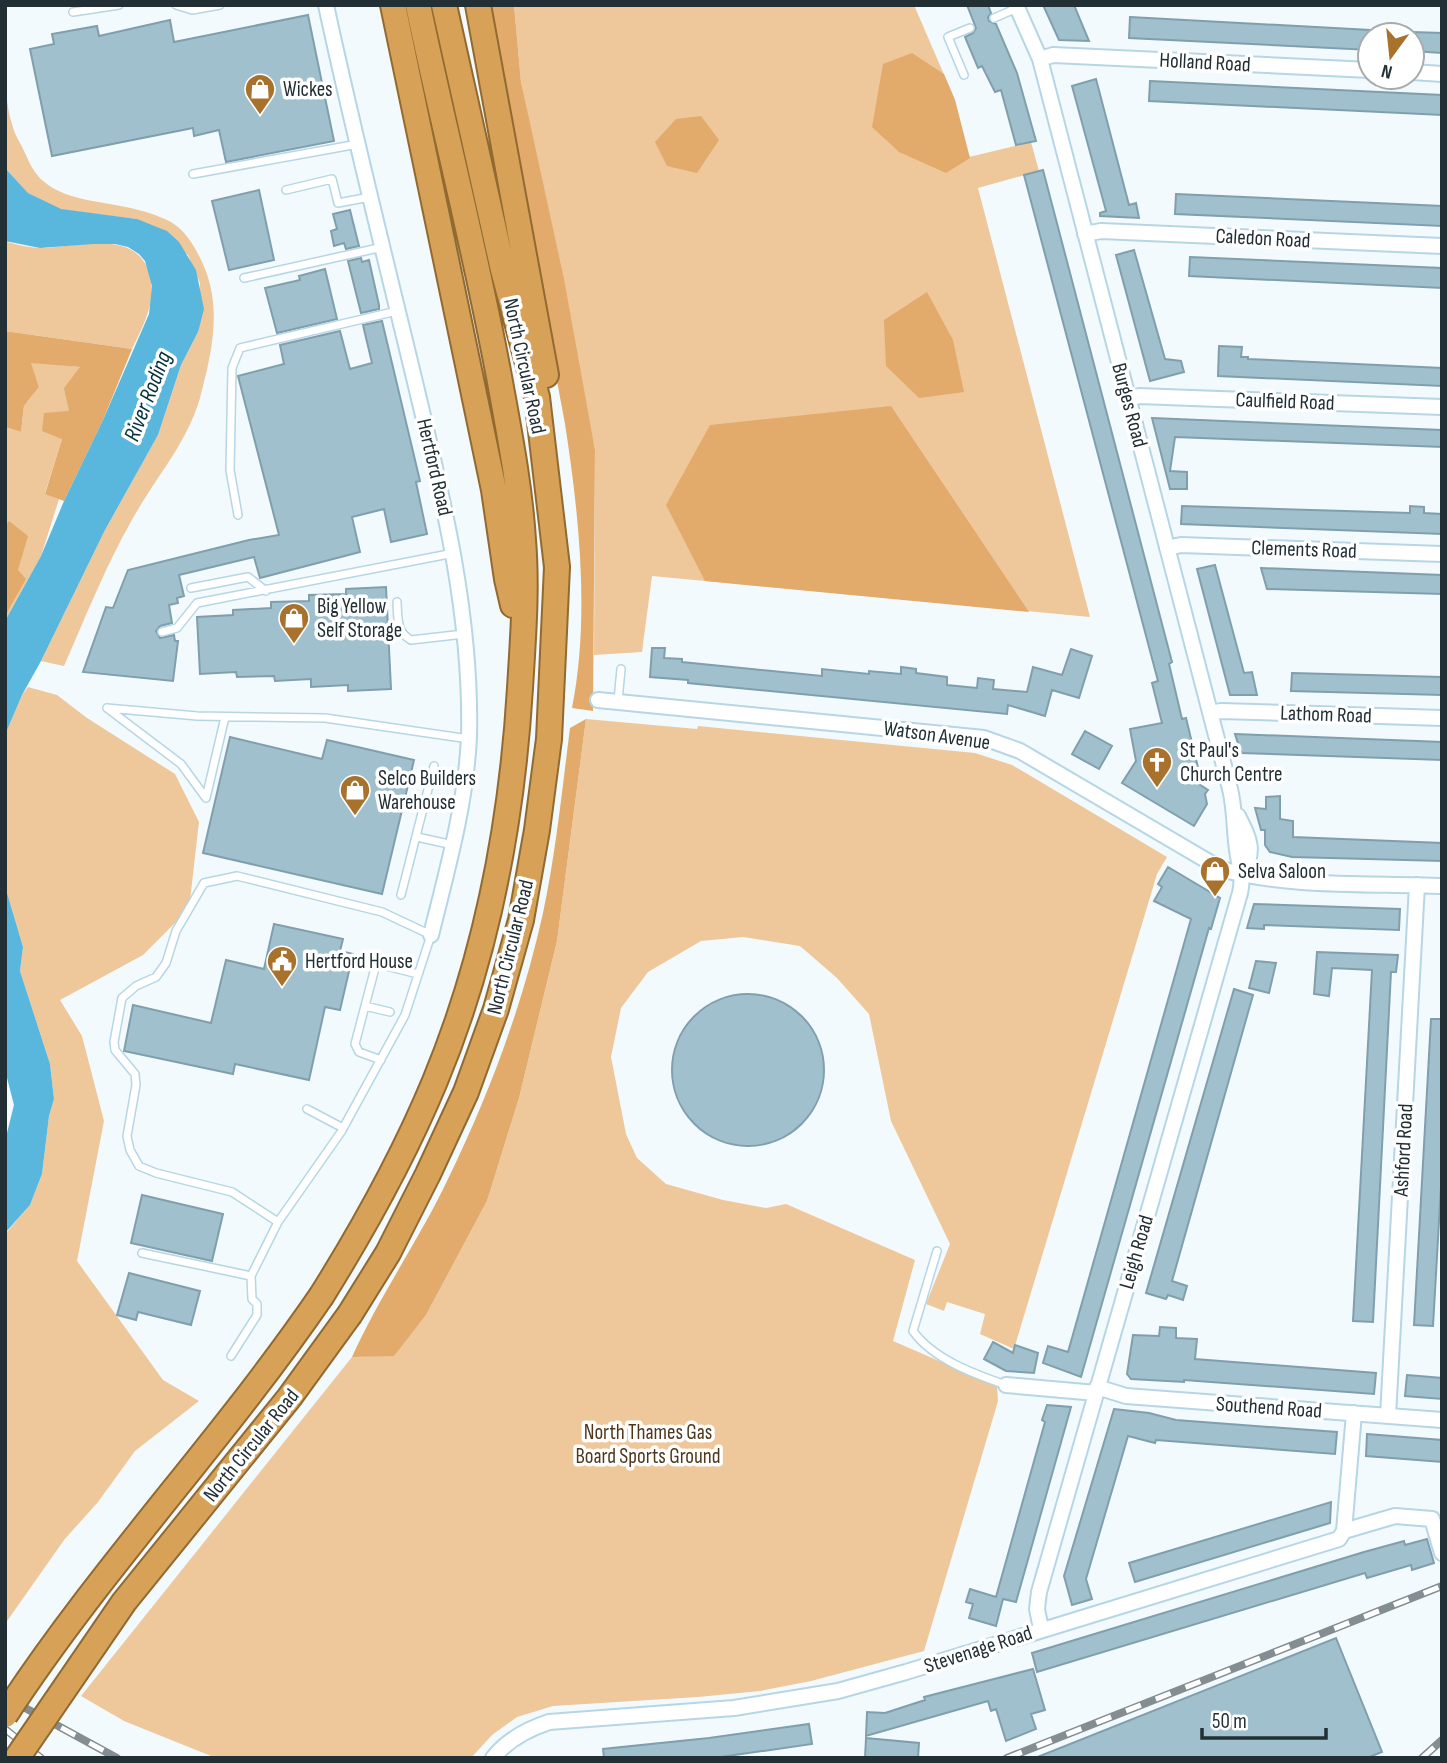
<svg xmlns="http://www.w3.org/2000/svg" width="1447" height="1763" font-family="'Sofia Sans Condensed',sans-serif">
<rect width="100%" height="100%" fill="#f3fafd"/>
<path fill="#eec79b" d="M 514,5 L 914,5 L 955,100 L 969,157 L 1031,142 L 1039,171 L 978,188 L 1090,617 L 652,576 L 642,652 L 594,655 L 595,450 L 521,82 Z
M 5,66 C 6,85 6,106 12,124 C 14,134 21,144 25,153 C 29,162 34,173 42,180 C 64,200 98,201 126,207 C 141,210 158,215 171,222 C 183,229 192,242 198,254 C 224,301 213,348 200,398 C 187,443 156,477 133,518 C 106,565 86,616 64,666 L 41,661 L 105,530 L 158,435 L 181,365 L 198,332 L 200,283 L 188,255 L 137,219 L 61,210 L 28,193 L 5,168 Z
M 5,241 C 16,245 31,248 43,248 C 74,247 130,230 147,267 C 160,295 144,324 132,349 L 5,331 Z
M 30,362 L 80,367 L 62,439 L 45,493 L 59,499 L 41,556 L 5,621 L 5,427 L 21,432 L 24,406 L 39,387 Z
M 28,687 L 57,695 L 87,718 L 175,774 L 199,822 L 189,909 L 143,955 L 60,1000 L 82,1036 L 104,1121 L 77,1261 L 163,1380 L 199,1401 L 135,1451 L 98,1502 L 64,1540 L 5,1624 L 5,1234 L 30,1205 L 42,1174 L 49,1116 L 54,1099 L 50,1064 L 20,971 L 23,947 L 5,886 L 5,735 L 22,695 Z
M 586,719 L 697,729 L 698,726 L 975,753 L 1012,765 L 1167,857 L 1157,874 L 1014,1349 L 980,1334 L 985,1314 L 947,1302 L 944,1311 L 926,1304 L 950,1244 L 891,1121 L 869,1014 L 837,978 L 800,946 L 743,937 L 701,941 L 648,972 L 621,1008 L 611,1057 L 626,1134 L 637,1158 L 666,1184 L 723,1200 L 766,1208 L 786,1204 L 915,1260 L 893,1341 L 997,1386 L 998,1401 L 924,1651 L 811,1681 L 760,1691 L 698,1697 L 553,1706 L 517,1717 L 492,1735 L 471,1758 L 216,1758 L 124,1721 L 81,1696 L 352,1357 L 394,1355 L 426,1315 L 487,1201 L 519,1098 L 557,941 Z"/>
<path fill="#e2ab6c" d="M 487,5 L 514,5 L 521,82 L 564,279 L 595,450 L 593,711 L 572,708 C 590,618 579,514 565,424 Z
M 912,53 L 944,74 L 955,100 L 970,158 L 946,173 L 899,152 L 872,127 L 883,64 Z
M 701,116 L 719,140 L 697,173 L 667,166 L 655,142 L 676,119 Z
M 927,292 L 953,340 L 964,392 L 919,398 L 886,366 L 884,320 Z
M 5,331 L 132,349 L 103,420 L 64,501 L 45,494 L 62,439 L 42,431 L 44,413 L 69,411 L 64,388 L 80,367 L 31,363 L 39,387 L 24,406 L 21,432 L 5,427 Z
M 891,406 L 1029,612 L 705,581 L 666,505 L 710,425 Z
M 9,521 L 28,536 L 18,570 L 26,579 L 5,616 L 5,527 Z
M 586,719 L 557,941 L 519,1098 L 487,1201 L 426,1315 L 394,1356 L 352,1357 C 380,1295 419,1240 448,1179 C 489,1095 523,1004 543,913 C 556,852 562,790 570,728 Z"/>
<path fill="#59b6dc" d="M 5,168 L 28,193 L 61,209 L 137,219 L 167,231 L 179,242 L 196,270 L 204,309 L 198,332 L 181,365 L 158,435 L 105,530 L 41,661 L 22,695 L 5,735 L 5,621 L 41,556 L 64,501 L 103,420 L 149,314 L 152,286 L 145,261 L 139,254 L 128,247 L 115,244 L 93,244 L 40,248 L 5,241 Z
M 5,886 L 23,947 L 20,971 L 50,1064 L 54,1099 L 49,1116 L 42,1174 L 30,1205 L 5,1233 L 5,1141 L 14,1105 L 5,1070 Z"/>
<path fill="#a0c0ce" stroke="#809fad" stroke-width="2" d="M 967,5 L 988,5 L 991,13 L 988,17 L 989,21 L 996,24 L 1017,73 L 1036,141 L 1016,145 L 1001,90 L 995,92 L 982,66 L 978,68 L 965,37 L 973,33 L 976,28 Z
M 1043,5 L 1074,5 L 1089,41 L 1059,40 Z
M 308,15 L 334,141 L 226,162 L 219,130 L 194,136 L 193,128 L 52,156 L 30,49 L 54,44 L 52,34 L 97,26 L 99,36 L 170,20 L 174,42 Z
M 1130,17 L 1370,30 L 1370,50 L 1129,38 Z
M 1412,32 L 1442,33 L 1442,53 L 1412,51 Z
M 1096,79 L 1129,205 L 1136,203 L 1139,218 L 1100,216 L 1100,213 L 1106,211 L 1072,86 Z
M 1150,81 L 1442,95 L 1442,115 L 1149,101 Z
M 1043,170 L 1172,662 L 1169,664 L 1182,719 L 1186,718 L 1201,780 L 1199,784 L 1208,790 L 1205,794 L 1207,804 L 1194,826 L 1122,783 L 1136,761 L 1130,729 L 1162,723 L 1152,683 L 1158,681 L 1024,175 Z
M 259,190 L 274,260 L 229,270 L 212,201 Z
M 1176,194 L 1442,206 L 1442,226 L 1175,214 Z
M 350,210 L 359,246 L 346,249 L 344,243 L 334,246 L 331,231 L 337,229 L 333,214 Z
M 1134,250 L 1165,359 L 1181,361 L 1184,372 L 1150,381 L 1116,255 Z
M 1190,257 L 1442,268 L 1442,288 L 1189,276 Z
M 361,258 L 362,262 L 369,260 L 379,305 L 379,309 L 361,313 L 348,261 Z
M 325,269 L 337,319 L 277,333 L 265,288 L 300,280 L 299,276 Z
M 382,321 L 420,481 L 416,482 L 427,534 L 391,542 L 384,509 L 352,517 L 360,552 L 260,578 L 254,557 L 179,575 L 184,596 L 177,598 L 178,603 L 169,605 L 172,623 L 160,626 L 156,631 L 160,638 L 174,635 L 175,641 L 178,641 L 173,681 L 83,672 L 106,607 L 113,608 L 128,570 L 249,540 L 279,535 L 238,376 L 284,364 L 280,345 L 340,331 L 350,369 L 372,363 L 363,325 Z
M 1219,346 L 1242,347 L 1241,357 L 1248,357 L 1248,359 L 1442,368 L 1442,386 L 1218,376 Z
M 1152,418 L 1442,430 L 1442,447 L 1175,437 L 1170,471 L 1187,472 L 1187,489 L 1170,489 Z
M 1182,506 L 1410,513 L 1410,506 L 1424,507 L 1424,513 L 1442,514 L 1442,534 L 1181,524 Z
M 1215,565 L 1244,673 L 1252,672 L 1257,695 L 1230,695 L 1197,569 Z
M 1261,568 L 1442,575 L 1442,594 L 1267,589 Z
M 386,587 L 391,689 L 348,691 L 348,685 L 311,687 L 311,679 L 275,681 L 274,676 L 237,677 L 236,672 L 200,674 L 197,617 L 233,615 L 233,610 L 271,608 L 271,602 L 309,601 L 309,595 L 346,594 L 346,589 Z
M 652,648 L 665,648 L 664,658 L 682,659 L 682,662 L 822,676 L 822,669 L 869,674 L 869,671 L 901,674 L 901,667 L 916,669 L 916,673 L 947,677 L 947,685 L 977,688 L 978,678 L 994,680 L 993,689 L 1027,692 L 1033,667 L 1062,675 L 1071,649 L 1092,656 L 1079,698 L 1052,690 L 1045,716 L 1008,705 L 1007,714 L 688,683 L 688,680 L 650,677 Z
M 1292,673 L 1442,677 L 1442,695 L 1291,691 Z
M 1085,731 L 1112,746 L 1099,769 L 1072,754 Z
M 1235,734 L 1442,742 L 1442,760 L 1241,753 Z
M 230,737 L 322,759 L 327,740 L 414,760 L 382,894 L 203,853 Z
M 1280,796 L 1280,819 L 1293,821 L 1293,837 L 1442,843 L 1442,861 L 1292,857 L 1270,852 L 1265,845 L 1265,830 L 1261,830 L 1255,808 L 1266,809 L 1266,797 Z
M 1168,867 L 1220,898 L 1211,929 L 1209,928 L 1081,1377 L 1043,1363 L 1048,1346 L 1068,1352 L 1191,919 L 1154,901 L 1162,887 L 1158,884 Z
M 1254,904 L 1400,909 L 1399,930 L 1264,925 L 1264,929 L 1247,928 Z
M 274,924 L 343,939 L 340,951 L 353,954 L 340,1010 L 325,1007 L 309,1080 L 235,1064 L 233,1074 L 124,1051 L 133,1005 L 211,1023 L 226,960 L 264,969 Z
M 1317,952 L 1398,955 L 1396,972 L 1391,972 L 1373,1322 L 1353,1321 L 1372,970 L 1332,968 L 1329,996 L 1314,994 Z
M 1256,961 L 1276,963 L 1269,993 L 1249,988 Z
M 1234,989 L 1253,995 L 1172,1281 L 1187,1286 L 1183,1300 L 1168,1295 L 1166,1299 L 1146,1293 Z
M672 1070a76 76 0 1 1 152 0a76 76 0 1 1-152 0Z
M 1431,1019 L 1442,1019 L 1442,1169 L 1433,1326 L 1414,1325 Z
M 142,1195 L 223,1214 L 212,1261 L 131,1243 Z
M 129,1273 L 200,1291 L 191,1325 L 138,1312 L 136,1320 L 117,1315 Z
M 1160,1327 L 1176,1328 L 1176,1338 L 1197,1339 L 1195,1359 L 1376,1373 L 1374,1394 L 1184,1380 L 1184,1382 L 1131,1379 L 1127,1374 L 1133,1335 L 1159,1336 Z
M 993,1342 L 1013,1353 L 1015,1345 L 1038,1353 L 1034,1373 L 1006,1371 L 984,1359 Z
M 1407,1375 L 1442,1378 L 1442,1399 L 1405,1396 Z
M 1047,1405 L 1071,1407 L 1016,1602 L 1003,1599 L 996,1626 L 969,1618 L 973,1604 L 966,1602 L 970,1589 L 996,1597 L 1045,1422 L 1042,1420 Z
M 1114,1409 L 1149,1413 L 1176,1420 L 1337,1432 L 1335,1454 L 1156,1440 L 1155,1443 L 1128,1436 L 1086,1579 L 1092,1599 L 1072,1605 L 1064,1576 Z
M 1367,1434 L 1442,1440 L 1442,1462 L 1366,1456 Z
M 1331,1502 L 1330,1523 L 1135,1582 L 1129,1563 Z
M 1427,1539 L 1434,1563 L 1412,1570 L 1411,1565 L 1367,1578 L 1365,1573 L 1037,1672 L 1032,1653 L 1364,1552 L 1404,1541 L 1405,1545 Z
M 1336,1638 L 1382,1752 L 1367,1758 L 1035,1758 Z
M 1033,1669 L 1045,1710 L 1031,1714 L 1036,1729 L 1006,1741 L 996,1709 L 991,1711 L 988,1701 L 866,1736 L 867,1712 L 885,1713 L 925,1700 L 924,1697 Z
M 809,1724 L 812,1744 L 714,1758 L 604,1758 L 603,1749 L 709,1738 Z
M 866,1738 L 919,1743 L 918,1758 L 865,1758 Z"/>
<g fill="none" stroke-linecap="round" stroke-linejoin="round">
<g stroke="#b6d6e5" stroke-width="10">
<path id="service" d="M 176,5 L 192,10 L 220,5
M 73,12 L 119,5
M 994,18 L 1017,8
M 964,75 L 948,37 L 970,28
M 193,174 L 358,144
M 286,190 L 332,179 L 338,203 L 370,197
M 244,278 L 383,247
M 238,515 L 230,470 L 232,368 L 240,348 L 397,311
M 191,588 L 248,577 L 266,591
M 397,602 C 398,617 396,632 411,640 L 464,634
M 162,632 L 177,628 L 197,603 L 454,553
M 618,701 L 621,669
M 107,708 L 197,716 L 325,718 L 469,739
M 107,708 L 181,764 L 206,798 L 225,717
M 417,837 L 453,845
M 237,876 L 382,912 L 431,935 L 405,1015 L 341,1132 L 278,1222 L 232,1192 L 156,1173 L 139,1166 L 130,1150 L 127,1136 L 136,1085 L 135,1074 L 115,1050 L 114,1042 L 122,998 L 136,986 L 156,977 L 166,963 L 176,931 L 204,883 Z
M 401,895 L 434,766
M 365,1006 L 390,1012
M 381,1060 L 359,1052 L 355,1044 L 375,968 L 378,964 L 418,974
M 307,1109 L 343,1128
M 937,1251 L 913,1331 C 933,1359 974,1374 1006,1385
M 142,1253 L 251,1276
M 231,1356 L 257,1315 L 257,1304 L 252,1299 L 251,1276 L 278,1222"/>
</g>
<g stroke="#b6d6e5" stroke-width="18">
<path id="minor" d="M 326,5 C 353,131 385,257 415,382 C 443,499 472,616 469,737 C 466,804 447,870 431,935
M 1016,5 L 1040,59 L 1230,789 C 1235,809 1234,829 1237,850 C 1239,865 1244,877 1240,893 L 1039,1592 L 1037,1609 L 1041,1629
M 1040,59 L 1053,55 L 1370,70
M 1412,72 L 1442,74
M 1085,234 L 1101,231 L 1442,246
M 1129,399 L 1139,396 L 1192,398 L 1442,407
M 1167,548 L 1181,545 L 1442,554
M 598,700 L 984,738 L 1020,751 L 1221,869 C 1290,888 1370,883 1442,886
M 1210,713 L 1221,711 L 1442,718
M 1238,816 C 1250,840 1255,849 1243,875
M 1006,1385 L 1096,1393
M 1097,1387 L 1126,1396 L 1442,1420
M 1388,1416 L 1417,885
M 1344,1531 L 1395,1516 L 1432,1519 L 1442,1553
M 493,1758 C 507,1740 528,1729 549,1722 L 734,1708 L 838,1691 L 906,1672 L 1339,1539 L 1344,1531 L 1354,1413"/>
</g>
<g stroke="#916a31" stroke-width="28">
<path id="trunk" d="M 393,5 L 494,490 L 507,579 L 513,605
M 478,5 L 546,375
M 322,1295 C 365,1226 404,1156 435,1081 C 487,956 512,822 520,688 C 523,639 527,589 523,540 C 520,491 511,442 502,393 C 479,263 445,135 418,5
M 350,1314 L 388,1253 L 428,1174 L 466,1092 L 496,1009 L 521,920 L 537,830 L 549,739 L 557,567 L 537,397 L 503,270 L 444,5"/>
</g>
<use href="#service" stroke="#fff" stroke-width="7"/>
<use href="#minor" stroke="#fff" stroke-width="14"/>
<use href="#trunk" stroke="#d7a258" stroke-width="24"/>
<g stroke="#838d92" stroke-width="8">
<path id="rail" d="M 5,1697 L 117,1758
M 5,1729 L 41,1758
M 5,1755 L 9,1758
M 1007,1758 L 1442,1586
M 1422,1758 L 1442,1740"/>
</g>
<use href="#rail" stroke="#fff" stroke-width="5" stroke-dasharray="16" stroke-linecap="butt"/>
<g stroke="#916a31" stroke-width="28" stroke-linecap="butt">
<path id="trunk-bridge" d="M 5,1715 C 101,1568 223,1440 322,1295
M 17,1758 L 124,1602 L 289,1398 L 350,1314"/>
</g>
<use href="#trunk-bridge" stroke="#d7a258" stroke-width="24"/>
</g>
<defs>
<g id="shop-pin" transform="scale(1.575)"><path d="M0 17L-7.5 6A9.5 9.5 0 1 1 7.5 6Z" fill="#a8722d" stroke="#fff"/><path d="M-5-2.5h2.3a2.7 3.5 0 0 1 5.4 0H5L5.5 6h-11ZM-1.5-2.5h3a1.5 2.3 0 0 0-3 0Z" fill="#fff"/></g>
<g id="church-pin" transform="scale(1.575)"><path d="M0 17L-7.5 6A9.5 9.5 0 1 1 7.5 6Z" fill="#a8722d" stroke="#fff"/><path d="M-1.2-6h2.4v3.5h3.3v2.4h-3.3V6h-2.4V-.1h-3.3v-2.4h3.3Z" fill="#fff"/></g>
<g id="civic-pin" transform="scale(1.575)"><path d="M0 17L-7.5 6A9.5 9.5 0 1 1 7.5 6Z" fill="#a8722d" stroke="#fff"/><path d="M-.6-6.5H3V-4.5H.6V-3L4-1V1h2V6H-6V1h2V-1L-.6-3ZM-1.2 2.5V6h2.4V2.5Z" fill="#fff"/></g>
</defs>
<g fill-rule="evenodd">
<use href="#shop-pin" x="260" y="89"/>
<use href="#shop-pin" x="294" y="618"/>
<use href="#church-pin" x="1157" y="762"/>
<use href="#shop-pin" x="355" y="790"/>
<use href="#shop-pin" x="1215" y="871"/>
<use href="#civic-pin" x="282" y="961"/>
</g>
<g text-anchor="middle" stroke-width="7" stroke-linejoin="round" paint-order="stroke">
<g font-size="21" fill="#222f35" stroke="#fff">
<text transform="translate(1205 62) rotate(3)" y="7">Holland Road</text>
<text transform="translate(1263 238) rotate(3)" y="7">Caledon Road</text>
<text transform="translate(525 366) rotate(78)" y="7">North Circular Road</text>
<text transform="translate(1285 401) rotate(2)" y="7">Caulfield Road</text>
<text transform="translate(1130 405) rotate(75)" y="7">Burges Road</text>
<text transform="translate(435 467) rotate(77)" y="7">Hertford Road</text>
<text transform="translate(1304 549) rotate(2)" y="7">Clements Road</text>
<text transform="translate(1326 714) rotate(2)" y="7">Lathom Road</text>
<text transform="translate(937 735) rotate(8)" y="7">Watson Avenue</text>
<text transform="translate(510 947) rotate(-76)" y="7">North Circular Road</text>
<text transform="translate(1403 1150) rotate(-87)" y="7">Ashford Road</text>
<text transform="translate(1136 1252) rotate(-74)" y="7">Leigh Road</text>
<text transform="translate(1269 1407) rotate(4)" y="7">Southend Road</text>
<text transform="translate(251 1445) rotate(-51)" y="7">North Circular Road</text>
<text transform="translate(978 1649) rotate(-18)" y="7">Stevenage Road</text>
</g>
<g font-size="21" fill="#222f35" stroke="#fff" text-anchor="start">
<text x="283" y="96">Wickes</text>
<text x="317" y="613">Big Yellow<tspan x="317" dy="24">Self Storage</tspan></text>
<text x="1180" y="757">St Paul's<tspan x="1180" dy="24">Church Centre</tspan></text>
<text x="378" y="785">Selco Builders<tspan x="378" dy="24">Warehouse</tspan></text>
<text x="1238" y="878">Selva Saloon</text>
<text x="305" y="968">Hertford House</text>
</g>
<g font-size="21" fill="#4e371b" stroke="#fff">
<text x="648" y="1439">North Thames Gas<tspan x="648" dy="24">Board Sports Ground</tspan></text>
</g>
<g font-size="23" font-style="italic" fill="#043140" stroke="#fff">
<text transform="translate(147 396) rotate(-69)" y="8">River Roding</text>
</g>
</g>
<rect width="1447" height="1763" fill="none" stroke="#222f35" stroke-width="14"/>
<g transform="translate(1391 56) rotate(195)"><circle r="33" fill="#ffffff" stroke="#a7acae" stroke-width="2"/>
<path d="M0-5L12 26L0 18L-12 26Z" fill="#a8722d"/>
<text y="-10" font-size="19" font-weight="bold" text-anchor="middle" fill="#222f35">N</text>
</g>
<path d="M1202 1728v10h124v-10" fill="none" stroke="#222f35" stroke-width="3.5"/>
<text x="1212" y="1728" font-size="21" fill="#222f35" stroke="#ffffff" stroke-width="5" paint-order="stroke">50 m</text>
</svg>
